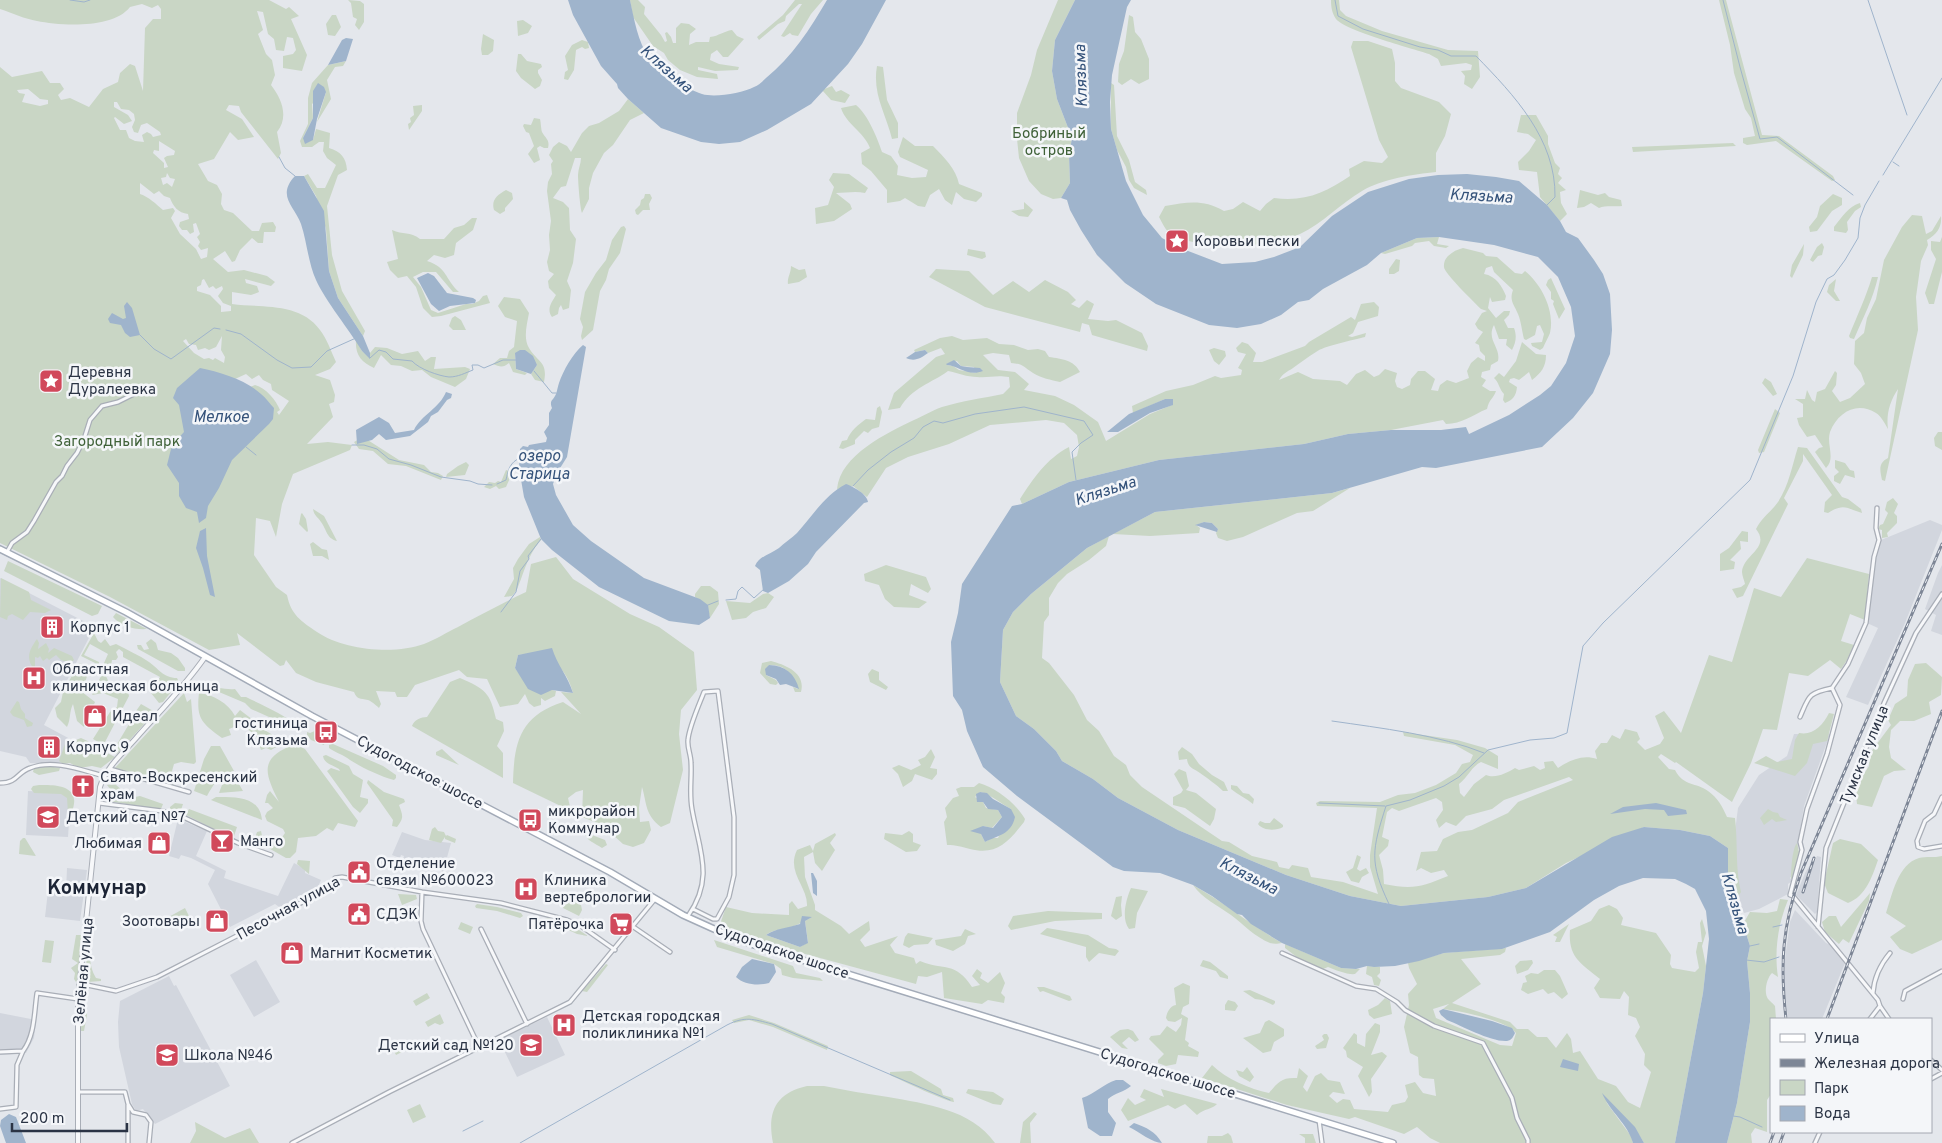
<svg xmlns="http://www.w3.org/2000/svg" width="1942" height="1143" font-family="Overpass,sans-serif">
<rect width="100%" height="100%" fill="#e4e7ec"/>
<path fill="#d2d6de" d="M 1930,520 L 1942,525 L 1942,530 L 1905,623 L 1868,705 L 1846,697 L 1878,628 L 1867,623 L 1877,552 L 1881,540 Z
M 1942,565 L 1942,635 L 1931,631 L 1936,615 L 1925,609 L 1938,573 Z
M 0,578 L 91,625 L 93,630 L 44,725 L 72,740 L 60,764 L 30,763 L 26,757 L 0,751 Z
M 1794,734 L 1830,734 L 1804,806 L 1793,874 L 1790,878 L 1792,881 L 1788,884 L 1788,894 L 1759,909 L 1744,913 L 1733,883 L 1733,847 L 1738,808 L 1759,775 L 1787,756 Z
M 28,791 L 71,793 L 68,837 L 26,835 Z
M 178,819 L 207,831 L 196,856 L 226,871 L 224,878 L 278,896 L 294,863 L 305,869 L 305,873 L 321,880 L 315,893 L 282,909 L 275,904 L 230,927 L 208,884 L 215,870 L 191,858 L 181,855 L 179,859 L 169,856 Z
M 402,832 L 425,840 L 451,843 L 443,872 L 434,864 L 408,857 L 407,860 L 403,859 L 404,856 L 401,855 L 400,858 L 392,855 Z
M 1817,856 L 1821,857 L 1817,912 L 1815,914 L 1796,895 L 1805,873 L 1810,865 L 1813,866 Z
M 67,868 L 87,870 L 80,921 L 45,917 L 48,891 L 66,892 Z
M 1795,910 L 1826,943 L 1831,945 L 1845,963 L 1822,1019 L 1788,1019 L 1785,992 L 1785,959 L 1790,922 Z
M 256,960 L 280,1002 L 254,1017 L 230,975 Z
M 169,976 L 174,986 L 176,985 L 230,1086 L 155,1124 L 143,1109 L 136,1111 L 132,1104 L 119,1047 L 118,1022 L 120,1001 Z
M 0,1013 L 36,1020 L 34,1038 L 26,1053 L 0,1055 Z
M 547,1017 L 565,1055 L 517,1077 L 499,1040 Z"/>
<path fill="#c9d6c5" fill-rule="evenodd" d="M 0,0 L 269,0 L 286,9 L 289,7 L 299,16 L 291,19 L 307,55 L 302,71 L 283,68 L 283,56 L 293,54 L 296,50 L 293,38 L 287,37 L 284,51 L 276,50 L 274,39 L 268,34 L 263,12 L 257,11 L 263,30 L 258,34 L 266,54 L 272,60 L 275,75 L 271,85 C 282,99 289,117 277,132 L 281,153 L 278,159 L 241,112 L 239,106 L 229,105 L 226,110 L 242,119 L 254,137 L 238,140 L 230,132 L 214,159 L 198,164 L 208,181 L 217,185 L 222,194 L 221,204 L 224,210 L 233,213 L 252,231 L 259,231 L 262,223 L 273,222 L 276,227 L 275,232 L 264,232 L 263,243 L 258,243 L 252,238 L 240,250 L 235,261 L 232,262 L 225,251 L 213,259 L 228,272 L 244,270 L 267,276 L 275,282 L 271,286 L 245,279 L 246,283 L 257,286 L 259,292 L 251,295 L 232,292 L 232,304 C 262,308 300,302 320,330 C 327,339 331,351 336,362 L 330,369 L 315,375 L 330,380 L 335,395 L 334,402 L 329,404 L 333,417 L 307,444 L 328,442 L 352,445 L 350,450 L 293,474 L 282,504 L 276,537 L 270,521 L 256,518 L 254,555 L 276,587 L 287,595 C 291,615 301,621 317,632 C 343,650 394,655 424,644 C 435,640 447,632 458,627 C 480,615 503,603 526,592 L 531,564 L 556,557 L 573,579 L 630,614 L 659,627 L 694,652 L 697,690 L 681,710 L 679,734 L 683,770 L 670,823 L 661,827 C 645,815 647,804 642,787 L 639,808 L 640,822 L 649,821 L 651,830 L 644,843 L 633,847 L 623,844 L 602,825 L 582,817 L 583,790 L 576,792 L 568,798 L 571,811 L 513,783 C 514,742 520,716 563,702 L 581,714 L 561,692 L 573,693 C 566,665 546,651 518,655 L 515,668 L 526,683 L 556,691 L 555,696 L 545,701 L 541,698 L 541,705 L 534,707 L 529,703 L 525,694 L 518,704 L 500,707 L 487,679 L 467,677 L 459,670 L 415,685 L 407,697 L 397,697 L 395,692 L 376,691 L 381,704 L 379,708 C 376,705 371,701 368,700 C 360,698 357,700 354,692 L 316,682 L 296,673 L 286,660 L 284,665 L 280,666 L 237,633 L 240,645 L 209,650 L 110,597 L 0,543 L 0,67 L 12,77 L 42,71 L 50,83 L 60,83 L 64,89 L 58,95 L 61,100 L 70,98 L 89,107 L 103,89 L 118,82 L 120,73 L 130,64 L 135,66 L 143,91 L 145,28 L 153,19 L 161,19 L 161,9 L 158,5 L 152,8 L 142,4 L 130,7 C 113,29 61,26 37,21 C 25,19 12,13 0,9 ZM 28,89 L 40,99 L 48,100 L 48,104 L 40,106 L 22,102 L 25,94 L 19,93 L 17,90 ZM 114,102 L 117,102 L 121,109 L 129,110 L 134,114 L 135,120 L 132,127 L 134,132 L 138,133 L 141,125 L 147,123 L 160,132 L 161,135 L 153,137 L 151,134 L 147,132 L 142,135 L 144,142 L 135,141 L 129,138 L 126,130 L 120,130 L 114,118 L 115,117 L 124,124 L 132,121 L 128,115 L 114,107 ZM 159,141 L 175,151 L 174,155 L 167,156 L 164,158 L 168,167 L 164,168 L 164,163 L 153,153 L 154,150 L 159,151 ZM 167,173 L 170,178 L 175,179 L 172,187 L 167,183 L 163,185 L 161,178 L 166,177 ZM 140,183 L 154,194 L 159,191 L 164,196 L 170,198 C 173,206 178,213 188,214 L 189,219 L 180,222 L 179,226 L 182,230 L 187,230 L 190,234 L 194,232 L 193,224 L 196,223 L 200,234 L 197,237 L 200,242 L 198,246 L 201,250 L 208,248 L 207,257 L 201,259 L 196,249 L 180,234 L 171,218 L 175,211 L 173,208 L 163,210 C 156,204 149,197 140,194 ZM 204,279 L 209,288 L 213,286 L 216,289 L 222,286 L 223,289 L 218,296 L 223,303 L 231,306 L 231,311 L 221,312 L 221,306 L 210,295 L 197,291 L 197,287 L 201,285 L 202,280 ZM 222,336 L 221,350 L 225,357 L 224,363 L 215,358 L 213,360 L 209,358 L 204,359 L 194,353 L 183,341 L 186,339 L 189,344 L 196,345 L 198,350 L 205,348 L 209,350 L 216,347 ZM 246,374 L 252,379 L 259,375 L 263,380 L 271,384 L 272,390 L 289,401 L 279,415 L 277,412 L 280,410 C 276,400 266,388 255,385 L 250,387 L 235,379 Z
M 348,0 L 360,1 L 364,4 L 364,22 L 359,30 L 355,25 L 357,19 L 353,17 L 351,3 Z
M 630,0 L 638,0 L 645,7 L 644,14 L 661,35 L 665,42 L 667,41 L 665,33 L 667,32 L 671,37 L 673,43 L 676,43 L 676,28 L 681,23 L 689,24 L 696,29 L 690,34 L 689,45 L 696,42 L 709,42 L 710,37 C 719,36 724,31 732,30 L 737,36 L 744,39 L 728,57 L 723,57 L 717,50 L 711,54 L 710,60 L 719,64 L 739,67 L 738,70 L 715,71 L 698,67 L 698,70 L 717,74 L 718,79 L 697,77 L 680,70 L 668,60 L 664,53 L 653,46 L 633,17 Z
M 795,0 L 823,0 L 811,14 L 798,36 L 792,35 L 790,33 L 784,37 L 781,36 L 802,4 L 799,4 L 786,16 L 785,21 L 778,24 L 759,40 L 757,37 L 783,15 Z
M 1058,0 L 1075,0 L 1055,40 L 1052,71 L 1057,99 L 1072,138 L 1069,155 L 1070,183 L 1061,198 L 1053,199 L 1041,194 L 1029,181 L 1019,158 L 1017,139 L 1017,113 L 1031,75 L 1037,50 Z
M 1331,0 L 1339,0 L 1340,10 L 1346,16 L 1382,31 L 1448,50 L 1478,51 L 1480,77 L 1472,89 L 1464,84 L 1465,76 L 1461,71 L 1471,70 L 1472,65 L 1466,63 L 1441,66 L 1438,59 L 1429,54 C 1411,48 1346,31 1336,19 C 1332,13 1331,7 1331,0 Z
M 1719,0 L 1726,0 L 1762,135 L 1779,136 L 1833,176 L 1835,180 L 1832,181 L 1776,141 L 1747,145 L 1743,143 L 1743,138 L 1755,136 L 1751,118 L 1745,109 L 1734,73 L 1730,45 Z
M 332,15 L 336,15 L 341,27 L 335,36 L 328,35 L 326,24 Z
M 1129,15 L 1133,17 L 1135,32 L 1141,39 L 1149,59 L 1149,79 L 1139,84 L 1131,79 L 1122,85 L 1118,82 L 1119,64 L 1124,51 Z
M 523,20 L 532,26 L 528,33 L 518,36 L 517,21 Z
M 483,34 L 494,40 L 493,51 L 488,55 L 482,55 L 481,49 Z
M 582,40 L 588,42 L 589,48 L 585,49 L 582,47 L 576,50 L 574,70 L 568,80 L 564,79 L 565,72 L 568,70 L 565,56 L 572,45 Z
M 1353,41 L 1368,41 L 1392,49 L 1395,63 L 1395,81 L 1401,88 L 1439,102 L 1451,114 L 1445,136 L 1436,153 L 1436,172 C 1414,174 1382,179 1362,191 C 1341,203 1322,224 1300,234 C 1270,248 1198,252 1170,233 C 1165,230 1162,222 1159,217 L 1165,206 C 1188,202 1203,199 1224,211 L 1233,209 L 1243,202 L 1260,211 L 1266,204 L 1274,198 C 1305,202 1325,193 1350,176 L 1349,169 L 1364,161 L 1382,163 L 1388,157 L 1379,140 L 1351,47 Z
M 518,54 L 521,54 L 527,61 L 541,64 L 542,67 L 538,70 L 538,73 L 542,80 L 540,86 L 535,89 L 521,78 L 516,71 Z
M 346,61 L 343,66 L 335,67 L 327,80 L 331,99 L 317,122 L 326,92 L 312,104 L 313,118 L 303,138 L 313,140 L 316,129 L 330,133 L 329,148 C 341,152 346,157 347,170 L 338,175 L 327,206 L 332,255 L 342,291 L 365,331 L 363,336 L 338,298 L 329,271 L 326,229 L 316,196 L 304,176 L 308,174 L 317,188 L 325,188 L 336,165 L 327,158 L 323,151 L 324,142 L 319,142 L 312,147 L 302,147 L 300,141 L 308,124 L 308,98 L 312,83 L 328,65 Z
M 877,66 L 883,67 L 887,100 L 898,123 L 898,138 L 892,139 C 886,114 872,94 877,66 Z
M 1111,83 L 1114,85 L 1117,136 L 1129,160 L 1135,182 L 1146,190 L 1147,195 L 1134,188 L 1129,180 L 1126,167 L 1117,150 L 1111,129 Z
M 832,86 L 836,92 L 841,90 L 850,95 L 845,103 L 831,100 L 822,90 Z
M 628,99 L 644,113 L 630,120 L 613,145 L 604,153 L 593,173 L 589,188 L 589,199 L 582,213 C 580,208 578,181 578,175 C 578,169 581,164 581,158 L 575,158 L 566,186 L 561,187 L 553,198 L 563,202 L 569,208 L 570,230 L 576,239 L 573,263 L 567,281 L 571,290 L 569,308 L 563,310 L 561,305 L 559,308 L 558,314 L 552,317 C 546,309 552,302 556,295 L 549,288 L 548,281 L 554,274 L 549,271 L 547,262 L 550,250 L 549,235 L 551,221 L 547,191 L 548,182 L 552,174 L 551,164 L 553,161 L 549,155 L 553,147 L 559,142 L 567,146 L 571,152 L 582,133 L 589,126 L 599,123 L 619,111 Z
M 422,105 L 422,111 L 409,130 L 408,124 L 411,122 L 410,118 L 414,115 L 413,106 Z
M 856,105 C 868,115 877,137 882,152 L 891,156 L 898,166 L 897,175 L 912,178 L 926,177 L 928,170 L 900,157 L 898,152 L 903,137 L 915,146 L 933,146 C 944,157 956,169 959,184 L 982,193 L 982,196 L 976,202 L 964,199 L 956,192 L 952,205 L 945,200 L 939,189 L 930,195 L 925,207 L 918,206 L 905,198 L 900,201 L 887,203 L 887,190 L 871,171 L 862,164 L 861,153 L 870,148 C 864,132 846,124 841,108 Z
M 1521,115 L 1536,115 L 1548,136 L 1548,144 L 1555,163 L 1560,168 L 1558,174 L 1562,178 L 1558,183 L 1566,190 L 1560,192 L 1561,203 L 1567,214 L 1560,221 L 1540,197 L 1537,172 L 1519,170 L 1518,162 L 1529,151 L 1536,140 L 1528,134 L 1517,132 Z
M 534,118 L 540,119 C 541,123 541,129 542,132 C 546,139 550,140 548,148 L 544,148 L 540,146 L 537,148 L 540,160 L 534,163 L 528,154 L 534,146 L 529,133 L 526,132 L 523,126 L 524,124 L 531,125 Z
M 1733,143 L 1736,146 L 1633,152 L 1632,147 Z
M 833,173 L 849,174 L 868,188 L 865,193 C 855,191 846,193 836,193 L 850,204 L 852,209 L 834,221 L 816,224 L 815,208 L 828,205 L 834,187 L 829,180 Z
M 506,190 L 512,193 L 513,199 L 505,208 L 505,211 L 500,214 L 494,210 C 491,200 497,195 506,190 Z
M 1580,190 L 1598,195 L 1605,193 L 1609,197 L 1621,200 L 1622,206 C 1615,207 1606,205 1599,208 L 1591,203 L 1584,207 L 1577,208 Z
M 645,194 L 650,194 L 652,198 L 649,204 L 650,210 L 643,210 L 638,215 L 636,214 L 635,210 L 640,205 L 641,200 L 644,198 Z
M 1833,194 L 1842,198 L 1842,205 L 1832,211 L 1817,231 L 1810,232 L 1809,227 L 1817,217 L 1820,206 Z
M 1024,202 L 1033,210 L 1028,217 L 1019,216 L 1011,211 L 1024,209 Z
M 1860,203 L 1861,207 L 1855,211 L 1847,222 L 1848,230 L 1846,233 L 1834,231 L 1834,227 C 1841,218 1849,206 1860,203 Z
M 1912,215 L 1922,216 L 1926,234 L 1932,231 L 1941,216 C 1942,227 1937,234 1927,240 L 1928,245 L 1921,261 L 1916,297 L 1918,330 L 1885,481 L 1882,480 C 1880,470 1878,463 1888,458 L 1898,389 C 1890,401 1886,414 1888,429 C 1885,424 1881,416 1876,413 C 1857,401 1838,412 1830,432 C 1826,444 1836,459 1826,468 L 1815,452 L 1819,448 L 1823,447 L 1815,435 L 1807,437 L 1799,425 L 1797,418 L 1803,417 L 1803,404 L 1795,399 L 1805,399 L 1807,390 L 1812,400 L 1815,402 L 1817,392 L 1825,389 L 1835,371 L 1837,373 L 1836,385 L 1832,391 L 1840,402 L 1850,398 L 1865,384 L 1861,373 L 1854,364 L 1855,341 L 1864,333 L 1867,318 L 1876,299 L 1884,260 L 1902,227 Z
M 472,218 L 477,218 L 473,230 L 456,243 L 454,255 L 445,258 L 434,255 L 427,261 C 448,268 444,278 459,292 L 453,292 L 436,272 L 423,272 L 413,277 L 421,287 L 431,310 L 438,313 L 466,304 L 472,304 L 479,301 L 483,296 L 487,295 L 490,303 L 441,316 L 432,317 L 423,308 L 416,287 L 407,276 L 398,278 L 390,270 L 387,262 L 398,259 L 392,230 C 403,235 410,231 420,239 L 444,239 L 454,228 L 464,225 Z
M 624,226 L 626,229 L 620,253 L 609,269 L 606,280 L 600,291 L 593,330 L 582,340 L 581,336 L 583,327 L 580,319 L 585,292 L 596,273 L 606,260 L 612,240 L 621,227 Z
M 1439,237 L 1437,244 L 1449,246 L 1446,248 L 1434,246 L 1429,241 L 1415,243 L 1412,246 L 1385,254 L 1381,253 L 1417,238 Z
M 1942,237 L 1942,272 L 1934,304 L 1929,304 L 1925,293 L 1936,259 L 1931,250 L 1931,241 L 1940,242 Z
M 1822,243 L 1824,247 L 1822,255 L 1818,256 L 1813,262 L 1810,260 L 1817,247 Z
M 1804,244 L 1803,255 L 1792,278 L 1790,276 L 1792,265 Z
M 1463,248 L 1483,253 L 1486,256 L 1497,257 L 1515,273 L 1522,274 L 1525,271 C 1542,285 1555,311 1550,333 C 1548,338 1545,343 1543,348 L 1540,350 L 1532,346 L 1531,343 L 1542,342 L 1544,334 L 1540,325 L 1537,326 L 1535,335 L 1526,340 L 1524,339 C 1522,331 1521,321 1518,314 C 1514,304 1509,301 1513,290 L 1494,272 L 1492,266 L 1486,268 L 1484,274 C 1496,276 1502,286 1506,296 L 1505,300 L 1492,302 L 1490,297 L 1488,308 L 1496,318 L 1504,311 L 1510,311 L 1509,315 L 1504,320 L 1508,328 L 1514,328 C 1517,336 1516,342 1512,350 L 1506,345 L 1507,339 L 1499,339 L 1494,325 C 1486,340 1501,347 1498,361 L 1491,365 L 1490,370 L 1482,372 L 1481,377 L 1486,380 L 1482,386 L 1490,391 L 1496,391 C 1494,398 1489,399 1487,409 C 1472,415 1462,424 1446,424 L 1443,420 L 1391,430 L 1348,434 L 1304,444 L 1159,460 L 1069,482 L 1022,504 L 1020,499 C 1033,479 1046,459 1069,447 L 1071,459 L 1077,456 L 1079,447 L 1077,435 L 1064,423 L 1046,420 L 990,425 L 949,444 L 908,457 L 886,468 L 867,497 L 853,486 L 837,489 C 840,455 887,433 914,420 C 923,416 933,410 942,407 C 962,401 983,398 1003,394 L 1010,387 L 1009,377 C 995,375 989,378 977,377 C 967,377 958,373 948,371 C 932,383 911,388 900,408 L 888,410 L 894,393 L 936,357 L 945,354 L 941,348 L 928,353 L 925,350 L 915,352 L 914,350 L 940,338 L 952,336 L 963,340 L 987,338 L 999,344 L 1014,345 L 1028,350 L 1038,349 L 1045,351 L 1049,357 C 1062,359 1074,360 1080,372 L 1060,382 C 1051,380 1041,378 1033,373 C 1023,367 1024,364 1011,363 L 1009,355 L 993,353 L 983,355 L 998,370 L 1015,372 L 1029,384 L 1024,390 L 1055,396 L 1074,405 L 1098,422 L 1106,441 L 1150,414 L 1172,405 L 1173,400 L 1165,399 L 1133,413 L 1132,406 L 1166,391 L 1193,385 L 1215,376 L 1221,378 L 1241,375 L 1242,370 L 1238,368 L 1246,354 L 1238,352 L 1236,348 L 1242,342 L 1248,344 L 1256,353 L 1253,362 L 1262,362 L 1305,346 L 1309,342 L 1351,317 L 1355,320 L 1361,304 L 1374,302 L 1379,307 L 1378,316 L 1358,322 L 1353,333 L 1348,336 L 1352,337 L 1366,333 L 1365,337 C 1354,340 1323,346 1316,352 C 1308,357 1301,362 1293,368 C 1287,372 1283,373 1279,380 L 1298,372 L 1313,379 L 1340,381 L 1347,385 L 1356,374 L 1365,370 L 1374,377 L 1379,375 L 1385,369 L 1397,373 L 1395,381 L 1397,387 L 1402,389 L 1410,385 L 1411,379 L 1418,371 L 1425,371 L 1435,379 L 1431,390 L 1438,391 L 1440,385 L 1447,380 L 1456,383 L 1469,378 L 1467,371 L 1471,363 L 1478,357 L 1485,361 L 1485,356 L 1480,351 L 1479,345 L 1475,343 L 1483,332 L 1478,329 L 1475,324 L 1482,313 L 1487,311 L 1481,309 C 1474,302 1444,273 1444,267 C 1443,256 1455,250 1463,248 ZM 957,361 L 961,366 L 974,367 L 976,373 L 959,370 L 953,366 L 947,365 Z
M 968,249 L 985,252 L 986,257 L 982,259 L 967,255 Z
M 1396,259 L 1400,260 L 1399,271 L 1394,274 L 1389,274 L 1389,269 Z
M 791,266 L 799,270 L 805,269 L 807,277 L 799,282 L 788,284 C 787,278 791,273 791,266 Z
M 936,269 L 969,271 L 993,295 L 1013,281 L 1029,292 L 1045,280 L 1068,292 L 1076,300 L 1071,304 L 1079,308 L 1087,300 L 1094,304 L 1088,319 L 1108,321 L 1116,320 L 1142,333 L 1148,346 L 1147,351 L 1092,335 L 1089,325 L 1082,323 L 1080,332 L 985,307 L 929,277 Z
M 1872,277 L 1878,277 C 1873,299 1863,318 1854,339 L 1850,338 L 1849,336 C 1857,316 1866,297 1872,277 Z
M 1551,278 L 1565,309 L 1559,319 L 1553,304 L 1554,301 L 1551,299 L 1551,292 L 1546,285 L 1548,280 Z
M 1836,279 L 1834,291 L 1840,301 L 1836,301 L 1827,292 L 1829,285 Z
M 504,297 L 520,299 L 529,313 C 527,324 523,338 529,348 C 538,363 548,361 544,382 L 535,380 L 531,374 L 537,365 L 515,354 L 516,369 L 527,373 L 525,375 L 513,372 L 509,363 C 503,368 500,367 493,364 L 500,358 L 507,358 L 509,351 L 514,347 L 517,321 L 505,317 L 498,306 Z
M 455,316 L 461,320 L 466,330 L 453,330 L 449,326 L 452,318 Z
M 356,340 L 362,351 L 370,358 L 370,353 L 375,347 L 387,348 L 402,354 L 418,351 L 425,361 L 431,357 L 436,357 L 434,369 L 465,367 L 470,369 L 466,379 L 455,387 L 431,377 L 422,370 L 412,371 L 401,366 L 391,365 L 381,355 L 374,368 C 361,362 355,355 356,340 Z
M 1522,342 L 1536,354 L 1546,355 C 1546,367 1541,373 1532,380 L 1529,372 L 1519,380 L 1514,378 L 1510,379 L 1509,382 L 1517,387 C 1516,396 1513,400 1505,403 L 1503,400 L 1504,394 C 1499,389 1499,382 1494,378 L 1499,373 L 1504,377 L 1516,361 Z
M 1214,348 L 1225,351 L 1226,356 L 1219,365 L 1214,361 L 1209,350 Z
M 1765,378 L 1771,382 L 1777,394 L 1773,396 L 1762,383 Z
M 880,406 L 882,412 L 879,427 L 872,429 L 868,433 L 864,431 L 855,440 L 855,444 L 843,449 L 839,448 L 842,441 L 847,440 C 850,431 859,424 866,419 L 875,420 L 877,408 Z
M 1775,409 L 1780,413 L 1764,452 L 1759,453 L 1758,450 Z
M 1938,432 L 1942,432 L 1942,450 L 1935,446 L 1934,438 Z
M 363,437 L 399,460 L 424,465 L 431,472 L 438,473 L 443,476 L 441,480 L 406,466 L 388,464 L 373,451 L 359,449 L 354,442 Z
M 1798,447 L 1807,448 L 1842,497 L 1848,499 L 1861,509 L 1862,513 C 1846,508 1844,503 1828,513 L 1824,512 L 1825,502 L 1832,495 L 1803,454 L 1803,461 L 1784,498 L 1788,504 L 1743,596 L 1737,598 L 1732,589 L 1741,587 L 1745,584 C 1744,580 1742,575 1742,572 C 1743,555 1771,548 1756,529 C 1762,517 1771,512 1778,502 C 1789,485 1792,466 1798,447 Z
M 1835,460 L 1845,463 L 1850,470 L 1854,471 L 1855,478 L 1845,475 L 1840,484 L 1834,481 L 1834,476 L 1839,472 L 1835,468 Z
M 466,462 L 469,465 L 465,475 L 446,477 L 447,474 L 458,466 Z
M 506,470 L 509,471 L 510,478 L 506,487 L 499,489 L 496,486 L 490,489 L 484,487 L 489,482 L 495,483 L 498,481 L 501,482 Z
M 1350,488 L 1313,511 L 1297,513 L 1243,537 L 1227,541 L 1218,538 L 1216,533 L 1218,529 L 1212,523 L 1204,522 L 1196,525 L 1200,528 L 1199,533 L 1150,536 L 1113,534 L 1155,512 L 1332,493 Z
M 1893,498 L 1898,504 L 1894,513 L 1897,516 L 1897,523 L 1887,533 L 1888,537 L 1882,538 L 1882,530 L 1878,529 L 1880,525 L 1883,524 L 1888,513 L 1885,510 L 1887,502 Z
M 313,509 L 324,516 L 337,541 C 326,538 327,530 321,522 C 318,517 314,516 313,509 Z
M 302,513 L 306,519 L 308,531 L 307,532 L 299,524 L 301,514 Z
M 1742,531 L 1748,532 L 1748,542 L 1740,541 L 1741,549 L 1730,560 L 1735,562 L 1734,569 L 1720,571 L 1720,554 L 1729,548 Z
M 1109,536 L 1106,546 L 1089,560 L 1067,574 L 1058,583 L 1049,598 L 1049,615 L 1044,622 L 1042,658 L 1049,663 L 1074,695 L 1087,720 L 1099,731 L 1114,756 L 1126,765 L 1130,775 L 1142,787 L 1222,841 L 1229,842 L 1252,856 L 1277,862 L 1279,867 L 1289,869 L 1292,865 L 1308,868 L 1311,877 L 1343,882 L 1378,894 L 1370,867 L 1370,855 L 1377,808 L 1317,806 L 1316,803 L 1320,801 L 1380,802 L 1398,795 L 1415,793 L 1436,785 L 1456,773 L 1462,764 L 1470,762 L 1473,755 L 1455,745 L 1404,736 L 1403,732 L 1457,740 L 1485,748 L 1498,756 L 1498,769 L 1481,762 C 1472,766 1468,777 1459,784 L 1460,793 L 1464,797 L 1474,784 L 1486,775 C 1495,779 1507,773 1515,768 L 1519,770 L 1534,766 L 1540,770 L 1545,768 L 1544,762 L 1553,761 L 1558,768 C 1570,760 1583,754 1597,759 L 1595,751 L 1601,743 L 1607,743 L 1612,735 L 1620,739 L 1625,729 L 1637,732 L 1640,739 L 1637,742 L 1645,750 L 1660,744 L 1664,738 L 1655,716 L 1664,711 L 1681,733 L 1709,655 L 1732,662 L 1754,588 L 1781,597 L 1807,558 L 1869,574 L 1865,620 L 1850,614 L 1841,641 L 1854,645 L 1847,660 L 1841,669 L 1830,660 L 1808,676 L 1789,673 L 1777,730 L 1763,729 L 1751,763 L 1732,802 L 1676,762 L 1675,763 L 1661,754 L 1658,757 L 1669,769 L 1675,770 C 1684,787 1696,782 1708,791 C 1718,798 1722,806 1727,817 L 1735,818 C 1738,843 1735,868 1741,892 L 1736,900 L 1728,884 L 1728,848 L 1710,836 L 1680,830 L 1644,827 L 1566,863 L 1526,888 L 1488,897 L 1401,906 L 1350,896 L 1286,875 L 1178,830 L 1118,798 L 1093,779 L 1062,761 L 1056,751 L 1034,729 L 1016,716 L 1000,682 L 1003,630 L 1013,612 L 1031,594 L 1087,548 ZM 1569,777 L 1573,780 L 1518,802 L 1508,813 L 1472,830 L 1458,832 L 1443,839 L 1437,851 L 1421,852 L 1416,871 L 1421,868 L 1431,873 L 1444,870 L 1448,876 C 1421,887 1413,890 1384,884 L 1383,870 L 1379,855 L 1388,846 L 1389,840 L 1382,837 L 1387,812 L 1392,808 L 1399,811 L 1436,798 L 1442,802 L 1443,810 L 1436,820 L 1439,828 L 1446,822 L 1456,826 L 1466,816 L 1492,809 L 1504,800 Z
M 540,537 L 541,540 C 531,551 526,565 521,579 C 518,586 518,590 512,596 L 504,597 L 514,579 L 513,568 L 518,559 L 529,544 Z
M 313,542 L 322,549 L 327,550 L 329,560 L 322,556 L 313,556 L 310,544 Z
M 8,561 L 102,606 L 98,614 L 92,616 L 4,571 Z
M 886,565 L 926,577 L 931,589 L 928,593 L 911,584 L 909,595 L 927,602 L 919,608 L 894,607 L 885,599 L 879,585 L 865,581 L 864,574 Z
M 1,578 L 29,592 L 31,600 L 51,610 L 45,613 L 30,612 L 23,620 L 12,614 L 8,616 L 7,620 L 0,617 Z
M 701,586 L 710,586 L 718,592 L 719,604 L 710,618 L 707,605 L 695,597 L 695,594 Z
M 768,593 L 774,597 L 766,608 L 753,612 L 746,618 L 732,620 L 726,601 L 750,603 L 763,594 Z
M 116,613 L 147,629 C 135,630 120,626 113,617 Z
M 94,633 L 98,641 L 101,643 L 105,639 L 110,646 L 116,644 C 127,650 139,655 149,662 C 158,668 163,678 177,678 L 179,682 L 163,702 L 159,703 L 151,693 L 160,677 L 123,657 L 123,652 L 119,649 L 116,652 L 118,657 L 116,660 L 112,660 L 111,666 L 107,667 L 104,663 L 108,654 L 90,644 L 84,655 L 99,662 L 99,665 L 81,656 Z
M 37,639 L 39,643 L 38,649 L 46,643 L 49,649 L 48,653 L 54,648 L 72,656 L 74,660 L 70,663 L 61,660 L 56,655 L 49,660 L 47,658 L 43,661 L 40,656 L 38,658 L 35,657 L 35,670 C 25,659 29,650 37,639 Z
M 151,639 L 156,643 L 158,650 L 171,653 L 178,658 L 185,668 L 185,671 L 178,671 L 138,649 L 137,645 L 141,645 L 144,650 L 149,649 L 146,643 Z
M 771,661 C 786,665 806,673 801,692 L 795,692 L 793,687 L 798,689 C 790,674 788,665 769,665 L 766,675 L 776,680 L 778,683 L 776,685 L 770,684 L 760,673 L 762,663 Z
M 79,663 L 87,666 L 89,670 L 82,692 L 95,702 L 92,709 L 88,714 L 84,727 L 77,721 L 73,704 C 69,712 71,719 67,727 L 57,717 L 55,708 L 61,702 L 63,692 Z
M 1926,663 L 1942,677 L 1941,695 L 1929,702 L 1931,714 L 1914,721 L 1900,721 L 1891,730 L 1889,747 L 1891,758 L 1906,770 L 1894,771 L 1884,776 L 1872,807 L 1857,804 L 1856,795 L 1862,777 L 1869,766 L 1870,753 L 1891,725 L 1888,720 L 1895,704 L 1907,696 L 1908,680 L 1915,664 Z
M 872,669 L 879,672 L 879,680 L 888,687 L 886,690 L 870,682 L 868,674 Z
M 102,674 L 106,676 L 109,683 L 113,685 L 116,682 L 131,686 L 128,692 L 129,696 L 105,742 L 100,743 L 93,739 L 110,712 L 117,707 L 118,699 L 103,693 L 92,695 Z
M 460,678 C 485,689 490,692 496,719 L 503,722 L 504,731 L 497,746 L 503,753 L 503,778 L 412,726 C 414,720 421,717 427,717 L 450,682 Z
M 218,688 C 224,688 229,690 235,689 L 241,697 L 246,697 C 264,706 284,714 299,727 L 298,730 L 251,709 L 245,703 L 219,692 Z
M 184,693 L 187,702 L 191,699 L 196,762 L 194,764 L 181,762 L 174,764 L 170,778 L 176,787 L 115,768 Z
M 199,693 C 214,695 228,703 235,716 L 240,710 L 261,726 L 261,728 L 278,738 L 287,736 L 285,742 L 271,750 L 266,748 L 261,750 L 259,744 L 262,743 L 247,728 L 242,728 L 239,725 L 229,729 L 231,735 L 222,738 C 202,723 196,719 199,693 Z
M 17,701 L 19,702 L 21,709 L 25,714 L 25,718 L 33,723 L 32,726 L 27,727 L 24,720 L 13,716 L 10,712 Z
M 141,704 L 155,712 L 117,754 L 113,751 L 132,719 L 135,720 L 139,714 L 136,711 Z
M 1829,713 L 1834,714 L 1827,741 L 1813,744 L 1807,763 L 1795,776 L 1754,763 L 1766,756 L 1777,762 L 1792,759 L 1795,740 L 1799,733 C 1813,736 1823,725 1829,713 Z
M 317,730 L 317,736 L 325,740 L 324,745 L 311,740 L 307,735 L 307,732 L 310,733 Z
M 81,738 L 94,744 L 96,750 L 103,751 L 115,757 L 101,768 L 92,766 L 79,768 L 70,763 L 63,764 L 59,761 L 65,744 Z
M 295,744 L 305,749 L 358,821 L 355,827 L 338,823 L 333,831 L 327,828 L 316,836 L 298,838 L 296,852 L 290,858 L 286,858 L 265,846 L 268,839 L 278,843 L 285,833 L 283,829 L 267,821 L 265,816 L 267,812 L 273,808 L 268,803 L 265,803 L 267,795 L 270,791 L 279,802 C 264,772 259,758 295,744 Z
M 333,744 L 383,766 L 396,775 L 396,778 L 394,780 C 379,776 363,768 350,760 C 344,755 336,753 329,748 L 329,745 Z
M 211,746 L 220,746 L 234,771 C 219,774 214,784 207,796 L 194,791 L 204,759 Z
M 1182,747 L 1192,754 L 1199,764 L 1212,775 L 1224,782 L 1228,791 L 1223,791 C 1217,785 1207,778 1200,773 C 1193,768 1188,768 1187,759 L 1179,760 L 1178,752 Z
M 442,749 L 459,765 L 436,755 L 436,752 Z
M 931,749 L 935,757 L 930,768 L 937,769 L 937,774 L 932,780 L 915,774 L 912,781 L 903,787 L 898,774 L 892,768 L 899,765 L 911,770 L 921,765 L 918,760 L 925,757 Z
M 326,755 L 349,766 L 353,774 L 363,780 L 360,797 L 368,799 L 368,803 L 360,813 L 353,807 L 327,771 L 331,768 L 340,771 L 339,769 C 333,765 324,764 323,756 Z
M 47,766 L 60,768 L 59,771 L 39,775 L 33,772 L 34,768 Z
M 1179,769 L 1186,772 L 1189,786 L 1186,790 L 1196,793 L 1216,809 L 1214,819 L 1210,826 L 1185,808 L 1173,805 L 1173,797 L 1181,793 L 1183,790 L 1174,774 Z
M 230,779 L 236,779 L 243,791 L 219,793 L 222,785 Z
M 368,780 L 384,792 L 404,799 L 405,802 L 399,805 C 403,816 404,818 397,827 L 392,826 L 393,820 L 367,783 Z
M 979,783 C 996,788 1016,803 1025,819 L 1024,822 C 1009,841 997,856 970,849 C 962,847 956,845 947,845 L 944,822 L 947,817 L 945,808 L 953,798 L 959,796 L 956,789 L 961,787 L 974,787 ZM 980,792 C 988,793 1002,804 1011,809 L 998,838 L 992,838 L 985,842 L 981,834 L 983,826 L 992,828 L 1002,817 L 998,810 L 986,808 L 983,802 L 975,797 Z
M 115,784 L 124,792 L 129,790 L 135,797 L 140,796 L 160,803 L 163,804 L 161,809 L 156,809 L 103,800 L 103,797 L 109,795 L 111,790 L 107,785 Z
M 39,785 C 50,785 72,784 74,799 C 75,803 72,811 72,815 L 68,813 L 67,798 L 61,794 L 34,793 L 31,789 L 33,786 Z
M 1231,785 L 1237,786 L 1243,793 L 1249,794 L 1254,799 L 1253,804 C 1246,798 1238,795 1231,789 Z
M 216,797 C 235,797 260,796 262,820 L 211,800 Z
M 175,803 L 183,804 L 180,813 L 170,813 L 170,807 Z
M 189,809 L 237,827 L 234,836 L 222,833 L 186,815 Z
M 1768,809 L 1773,812 L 1778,813 L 1780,817 L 1787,820 L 1776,822 L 1772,819 L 1764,825 L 1760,818 Z
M 1274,818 L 1283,825 L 1283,827 C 1276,831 1263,831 1258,824 L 1260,821 L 1265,823 L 1270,823 Z
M 435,827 L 438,831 L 444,832 L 446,836 L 447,835 L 456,839 L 455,843 L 445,839 L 445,837 L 441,843 L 429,840 L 432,829 Z
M 261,831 L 263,840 L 259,847 L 255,847 L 254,841 L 257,832 Z
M 909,831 L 913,834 L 913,842 L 921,845 L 917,851 L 906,852 L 884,839 L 885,833 L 902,835 Z
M 584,832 L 605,840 L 607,845 L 602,848 C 595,843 586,841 584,832 Z
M 835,833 L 836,835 L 830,843 L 835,850 L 822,871 L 815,863 L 813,852 L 804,857 L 805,877 L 815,905 L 815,910 L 841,926 L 849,934 L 869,921 L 870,930 L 860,940 L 865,947 L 898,936 L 890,945 L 895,953 L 914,958 L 916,964 L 920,961 C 945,971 955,961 972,987 L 980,985 L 972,976 L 977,969 L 982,973 L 980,978 L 988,983 L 1000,972 L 1005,983 L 1001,993 L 1005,997 L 1004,1003 L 988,1000 L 982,1004 L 944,998 L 942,972 L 927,977 L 918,976 L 916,984 L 750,939 L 719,927 L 726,907 L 752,913 L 789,915 L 789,904 L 792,901 L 798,909 L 807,906 C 808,887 786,872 797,850 L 810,845 L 813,851 L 815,844 ZM 812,917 L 805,921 L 808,942 L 800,947 L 766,935 C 774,929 780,930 789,928 C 798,925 804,921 812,917 Z
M 23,838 L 25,838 L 36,856 L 19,854 L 20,841 Z
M 1840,839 L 1861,844 L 1878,860 C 1872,877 1866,896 1848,903 L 1828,893 L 1824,883 L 1833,843 Z
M 1797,843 L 1799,852 L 1794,878 L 1791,879 C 1791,872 1792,848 1797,843 Z
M 1357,855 L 1361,857 L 1357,869 L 1360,871 L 1366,868 L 1369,873 L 1362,877 L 1359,883 L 1351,881 L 1346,872 L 1353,868 Z
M 1942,856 L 1942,940 L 1912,954 L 1900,949 L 1890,937 L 1906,926 L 1886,913 C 1892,895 1898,864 1919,858 C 1926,856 1934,858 1942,856 Z
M 298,860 L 310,861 L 309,874 L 297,864 Z
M 1193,885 C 1225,903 1251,925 1282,943 C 1277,944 1274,944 1270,943 C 1255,937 1243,924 1231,915 C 1217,905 1203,899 1193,885 Z
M 1131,888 L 1148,891 L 1137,913 L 1135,928 L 1129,929 C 1121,919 1126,899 1131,888 Z
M 1870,893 L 1869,901 L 1849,943 L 1843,939 L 1839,944 L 1825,932 L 1822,922 L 1829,916 L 1836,916 L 1841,927 Z
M 398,894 L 416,895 L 417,899 L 402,905 Z
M 1122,896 L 1121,905 L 1122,916 L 1116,920 L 1111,916 L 1116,897 Z
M 568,898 L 581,905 L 582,910 L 579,916 L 563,908 Z
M 1780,899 L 1788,900 C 1778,924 1774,951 1778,977 L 1772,973 C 1767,978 1764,990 1767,997 C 1768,1000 1773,1003 1775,1006 L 1776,1019 L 1771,1019 L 1771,1094 L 1767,1100 L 1767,1132 L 1755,1128 L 1751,1134 L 1752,1143 L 1727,1143 L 1737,1103 L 1750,1022 L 1750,993 L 1747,961 L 1750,946 L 1743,924 L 1750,912 L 1767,913 L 1777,911 Z
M 477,904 L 497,907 L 521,913 L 523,916 L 520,918 L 497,911 L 476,908 L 475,906 Z
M 1609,905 L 1617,909 L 1623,918 L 1621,925 L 1656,933 L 1671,955 L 1670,964 L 1672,968 L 1695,972 L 1699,968 L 1696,952 L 1698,942 L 1702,942 L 1700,923 L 1702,919 L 1706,933 L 1702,946 L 1706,966 L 1703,993 L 1675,1143 L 1644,1143 C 1634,1125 1622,1114 1606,1102 L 1631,1136 L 1633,1143 L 1440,1143 L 1430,1138 L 1417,1127 L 1404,1134 L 1355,1117 L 1349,1119 L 1287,1105 L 1202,1078 L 1212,1065 C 1226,1079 1250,1089 1269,1093 C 1278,1082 1282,1077 1297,1078 L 1299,1068 L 1308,1076 L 1303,1087 L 1307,1092 L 1315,1076 L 1321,1073 L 1328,1080 L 1340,1082 L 1345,1094 L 1333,1092 L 1329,1096 L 1337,1103 L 1343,1099 L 1350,1100 L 1354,1109 L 1388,1112 L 1392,1105 L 1405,1102 L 1408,1097 L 1405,1085 L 1415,1082 L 1423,1093 L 1436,1096 L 1434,1079 L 1423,1078 L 1419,1075 L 1418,1057 L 1410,1053 L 1404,1027 L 1409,1005 L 1408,994 L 1417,984 L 1409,968 L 1408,963 L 1444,953 L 1506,948 L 1505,952 L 1500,955 L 1461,959 L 1481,984 L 1452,1003 L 1510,1022 L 1517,1029 L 1528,1029 L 1537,1037 L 1547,1037 L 1556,1048 L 1567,1033 L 1571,1039 L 1573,1053 L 1580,1051 L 1598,1079 L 1616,1086 L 1628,1102 L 1640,1108 L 1651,1072 L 1644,1065 L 1645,1054 L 1635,1036 L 1640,1027 L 1636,1018 L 1628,1015 L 1629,997 L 1624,991 L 1620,999 L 1600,998 L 1594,988 L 1600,979 C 1580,963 1568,957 1570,930 L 1591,921 L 1599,909 ZM 1449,1004 L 1443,1009 C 1460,1011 1506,1020 1516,1033 L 1512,1046 L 1500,1045 L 1436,1018 L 1433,1009 Z
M 185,908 L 189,916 L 169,927 L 165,919 Z
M 1048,911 L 1102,913 L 1102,919 L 1055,921 L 1011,930 L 1008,926 L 1013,916 Z
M 548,918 L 570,924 L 588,936 L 577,934 L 545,919 Z
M 461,922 L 473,927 L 470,934 L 458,929 Z
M 1569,924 L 1560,942 L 1555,942 L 1557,937 L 1553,935 Z
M 1047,928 L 1088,935 L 1109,948 L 1116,949 L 1119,951 L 1115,956 L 1099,953 L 1089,962 L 1086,957 L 1086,947 L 1040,934 Z
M 965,929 L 976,934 L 968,936 L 965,944 L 953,951 L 936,945 L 935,940 L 961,936 Z
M 908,933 L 933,938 L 928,944 L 914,945 L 909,948 L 903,945 L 905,937 Z
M 76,935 L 82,935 L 83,937 L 81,942 L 82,948 L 79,951 L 82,956 C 81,964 81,976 76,982 L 74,979 L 75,973 L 71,968 L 78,963 L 72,959 Z
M 45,940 L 54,941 L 51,963 L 42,962 Z
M 714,940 L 793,966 L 796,973 L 820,978 L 823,981 L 793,978 L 782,975 L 781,969 L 774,964 L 717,947 Z
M 1285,944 L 1341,968 L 1360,969 L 1355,974 C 1348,975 1335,970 1328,967 L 1323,969 L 1298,958 L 1285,948 Z
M 90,956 C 90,963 92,972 96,978 L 101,979 L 101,981 L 88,982 L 84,976 L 87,959 Z
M 1203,960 L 1210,962 L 1228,976 L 1228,979 L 1220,977 L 1216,971 L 1200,966 Z
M 1532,960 L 1533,963 L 1528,970 L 1517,974 L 1515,966 L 1520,961 Z
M 606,964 L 608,965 L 587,992 L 582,991 Z
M 1367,966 L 1380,967 L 1380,973 L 1377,976 L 1381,980 L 1379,986 L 1374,985 L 1372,977 L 1366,974 Z
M 1544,970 L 1555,970 L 1560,976 L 1568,994 L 1562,999 L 1554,992 L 1548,994 L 1543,989 L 1528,994 L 1521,990 L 1523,983 L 1527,982 L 1525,976 L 1531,973 L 1538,974 Z
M 1183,983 L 1190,986 L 1189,1004 L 1183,1007 L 1181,1014 L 1188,1018 L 1185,1040 L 1189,1043 L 1188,1046 L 1199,1052 L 1198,1057 L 1178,1055 L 1176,1064 L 1166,1066 L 1158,1063 L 1158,1060 L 1164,1054 L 1149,1039 L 1151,1036 L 1160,1035 L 1167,1026 L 1176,1032 L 1181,1025 L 1182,1018 L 1175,1022 L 1168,1021 L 1166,1018 C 1167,1012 1170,1006 1176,1005 L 1174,988 Z
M 1037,987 L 1044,987 L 1070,996 L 1072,1000 L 1069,1001 L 1043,991 L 1040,992 Z
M 1250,990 L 1275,1001 L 1275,1003 L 1273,1005 L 1262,1000 L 1255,999 L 1243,991 Z
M 427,993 L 430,998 L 416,1006 L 413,1001 Z
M 1385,998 L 1390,1001 L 1392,1014 L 1374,1019 L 1369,1015 L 1368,1010 L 1378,1005 Z
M 1228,1000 L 1235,1002 L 1238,1006 L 1235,1011 L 1225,1010 L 1225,1005 Z
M 85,1002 L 87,1015 L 84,1031 L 81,1031 L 79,1028 C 82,1019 81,1010 85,1002 Z
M 440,1014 L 444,1023 L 440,1025 L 435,1023 L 428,1027 L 425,1022 Z
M 749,1015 L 774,1023 L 828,1046 L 827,1050 L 773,1027 L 749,1020 L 734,1023 L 732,1020 Z
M 1269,1020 L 1284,1029 L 1284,1036 L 1274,1042 L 1271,1051 L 1263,1053 L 1243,1038 L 1260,1033 L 1265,1022 Z
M 1375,1023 L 1380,1025 L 1380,1032 L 1371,1055 L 1382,1052 L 1387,1056 L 1371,1079 L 1372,1092 L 1369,1097 L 1358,1076 L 1363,1067 L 1347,1057 L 1346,1051 L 1343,1048 L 1354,1033 L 1357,1035 L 1357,1043 L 1365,1047 L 1366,1034 Z
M 1128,1029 L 1133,1031 L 1139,1040 L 1135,1042 L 1129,1037 L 1122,1043 L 1128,1049 L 1122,1048 L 1110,1037 L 1120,1030 Z
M 1324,1034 L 1327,1034 L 1329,1038 L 1326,1048 L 1317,1049 L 1315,1046 L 1324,1040 L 1322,1036 Z
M 402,1042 L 406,1050 L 396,1055 L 392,1047 Z
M 1247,1067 L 1254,1077 L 1250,1082 L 1239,1076 L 1236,1070 L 1243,1072 Z
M 911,1071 L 941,1089 L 943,1095 L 953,1098 L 954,1102 C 948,1102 900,1080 890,1075 L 890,1072 Z
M 807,1086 L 824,1086 C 845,1090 867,1094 888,1097 C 926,1104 971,1109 995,1143 L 773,1143 C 767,1113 775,1093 807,1086 Z
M 968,1089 L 993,1092 L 1004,1099 L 1001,1105 L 993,1104 L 966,1093 Z
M 1144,1089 L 1164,1097 L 1161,1089 L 1217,1104 C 1211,1110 1205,1108 1197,1115 L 1185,1104 L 1175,1109 L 1168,1105 L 1128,1121 L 1121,1110 L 1128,1098 L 1135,1105 L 1146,1100 L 1140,1097 Z
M 420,1104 L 426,1117 L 413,1123 L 407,1110 Z
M 1034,1112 L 1037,1114 L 1030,1123 L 1031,1143 L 1020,1143 L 1023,1122 Z
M 195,1122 L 225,1138 L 250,1128 L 259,1143 L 190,1143 L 196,1131 Z
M 1228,1133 L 1231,1136 L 1233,1143 L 1207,1143 L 1208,1136 L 1222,1136 Z
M 1299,1134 L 1313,1134 L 1316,1143 L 1305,1143 L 1305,1138 Z"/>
<path fill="#9fb4cc" d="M 568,0 L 630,0 C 634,19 638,42 649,58 C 660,73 684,88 702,94 C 715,98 742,93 754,87 C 759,85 763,81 766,78 C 792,57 810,29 827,0 L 886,0 L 862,44 L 848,64 L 811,104 L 767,130 L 740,142 L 719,144 L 701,142 L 661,128 L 628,99 L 618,88 L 617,84 L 601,66 L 573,15 Z
M 1075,0 L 1131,0 L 1127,7 L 1112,75 L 1110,102 L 1111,129 L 1126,181 L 1143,215 L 1162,238 L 1183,249 L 1222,264 L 1255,262 L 1274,257 L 1300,247 L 1332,216 L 1368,192 L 1409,179 L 1438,175 L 1467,174 L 1496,177 L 1519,181 L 1547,205 L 1560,221 L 1566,232 L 1578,238 L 1594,260 L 1603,274 L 1610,294 L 1612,330 L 1610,354 L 1593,393 L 1573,418 L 1542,447 L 1436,468 L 1422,467 L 1332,493 L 1155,512 L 1087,548 L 1031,594 L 1013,612 L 1003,630 L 1000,682 L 1016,716 L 1034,729 L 1056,751 L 1062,761 L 1093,779 L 1118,798 L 1178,830 L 1286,875 L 1350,896 L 1401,906 L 1488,897 L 1526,888 L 1612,837 L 1644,827 L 1680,830 L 1710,836 L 1728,848 L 1728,884 L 1737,905 L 1750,946 L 1747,961 L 1750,993 L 1750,1022 L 1737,1103 L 1727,1143 L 1675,1143 L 1703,993 L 1709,939 L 1706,911 L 1695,889 L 1686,884 L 1675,879 L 1643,878 L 1619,886 L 1594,900 L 1550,932 L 1502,949 L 1444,953 L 1419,961 L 1395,966 L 1374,967 L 1367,966 L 1356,969 L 1341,968 L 1282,943 L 1251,924 L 1242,915 L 1237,914 L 1212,896 L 1193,885 L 1160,873 L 1124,871 L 1113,867 L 1017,796 L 983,767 L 967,731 L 962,710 L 953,696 L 951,642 L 958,613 L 962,584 L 1012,506 L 1022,504 L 1069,482 L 1159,460 L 1304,444 L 1348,434 L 1391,430 L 1441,430 L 1466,427 L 1469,434 L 1509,415 L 1540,395 L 1551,386 L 1566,363 L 1575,336 L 1571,307 L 1558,277 L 1538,257 L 1494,245 L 1439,237 L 1417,238 L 1381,253 L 1367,265 L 1323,289 L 1309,300 L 1298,302 L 1281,315 L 1261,324 L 1237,328 L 1209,325 L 1156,304 L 1125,283 L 1097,255 L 1081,230 L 1070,210 L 1067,200 L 1061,198 L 1070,183 L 1069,155 L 1072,138 L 1057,99 L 1052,71 L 1055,40 Z
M 346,38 L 353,39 L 346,61 L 328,65 L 342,40 Z
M 318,83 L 324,87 L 326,92 L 317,119 L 313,140 L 305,144 L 303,138 L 313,118 L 313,91 Z
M 295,176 L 304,176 L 324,211 L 329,271 L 338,298 L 363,336 L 370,353 L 370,359 L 362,351 C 349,329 326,302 316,280 C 308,262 307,242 301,224 C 295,207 276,196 295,176 Z
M 428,273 L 434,276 L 447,293 L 473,298 L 476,300 L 475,303 L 450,306 L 439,311 L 431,304 L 417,278 Z
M 127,302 L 132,308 L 140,335 L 130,337 L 125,333 L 121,325 L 110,323 L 108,319 L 112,313 L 123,319 L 126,318 L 124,306 Z
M 583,345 L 586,347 L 567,457 L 557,473 L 553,484 L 556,495 L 573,525 L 591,541 L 644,578 L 700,599 L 708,605 L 710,618 L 699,625 L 669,621 L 599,587 L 552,550 L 541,539 L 524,497 L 519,468 L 520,449 L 523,446 L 528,447 L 529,445 L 546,442 L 547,438 L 544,432 L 549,425 L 549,413 L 552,408 C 549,400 553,401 556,394 C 557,391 558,386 559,383 C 563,371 573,353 583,345 Z
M 520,350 L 525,350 L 533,356 L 537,365 L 531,374 L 516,369 L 515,353 Z
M 925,350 L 928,353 C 921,358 915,362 906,358 L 915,352 Z
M 954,360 L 961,366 L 967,367 L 980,368 L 983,371 C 968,377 959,366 947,365 L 946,364 Z
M 200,368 C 220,372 246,380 261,394 C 266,398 270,404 274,408 L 273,419 L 269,424 L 232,460 L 219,488 L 208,506 L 206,518 L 199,523 L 197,512 L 186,508 L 179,496 L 179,483 L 167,465 L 172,445 L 184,432 L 179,405 L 173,398 L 177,388 Z
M 446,392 L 452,394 L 451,398 L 447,400 L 438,412 L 431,416 L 428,422 L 410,436 L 386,440 L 379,434 L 372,440 L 357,444 L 356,430 L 379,417 L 389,423 L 395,433 L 414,430 C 422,414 439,409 446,392 Z
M 1165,399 L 1173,399 L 1173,405 L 1150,413 L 1118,432 L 1107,432 L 1129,414 Z
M 846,484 C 854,487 867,494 868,502 L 864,503 L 816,552 L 808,564 L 789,581 L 768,593 L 763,591 L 760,570 L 755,566 C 759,556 771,554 779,548 C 784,543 792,538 797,533 C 813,515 825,495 846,484 Z
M 1204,522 L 1212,523 L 1218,529 L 1217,532 L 1195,525 Z
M 206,528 L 207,556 L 215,597 L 210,595 L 203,568 L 196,548 L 200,531 Z
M 552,648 C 557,665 568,676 573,693 L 552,690 L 541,695 L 528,689 L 515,668 L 518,655 Z
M 769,665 C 785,665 795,674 799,689 L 786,684 L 780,685 L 776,679 L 766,675 L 765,669 Z
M 980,792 L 987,793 L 993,799 L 1011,809 L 1015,817 C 1011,835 998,835 985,842 L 981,834 L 970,831 L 983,826 L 993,828 L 1002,817 L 998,810 L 988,809 L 983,802 L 977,802 L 976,794 Z
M 1656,803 L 1686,810 L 1687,814 L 1668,816 L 1664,810 L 1645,809 L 1610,814 L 1623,807 Z
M 811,873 L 813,873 L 817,881 L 817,896 L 813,893 Z
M 802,916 L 812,917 L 805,921 L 808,943 L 800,947 L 766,935 C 776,928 788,928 800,924 Z
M 752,959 L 774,964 L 776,972 L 769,983 C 759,986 744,985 736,977 L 742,967 Z
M 1443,1009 L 1492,1021 L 1512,1028 L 1515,1033 C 1513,1037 1512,1040 1507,1041 C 1491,1042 1462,1026 1447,1020 L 1441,1015 L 1439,1011 Z
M 1563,1059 L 1579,1064 L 1578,1071 L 1560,1067 Z
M 1116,1080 L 1123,1080 L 1131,1086 C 1124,1092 1115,1093 1108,1099 L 1108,1112 L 1116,1123 L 1112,1136 L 1100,1136 L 1088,1128 L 1082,1098 C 1095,1094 1103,1084 1116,1080 Z
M 1602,1093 L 1635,1127 L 1644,1143 L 1633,1143 C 1628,1124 1610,1112 1602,1093 Z
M 9,1114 L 16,1117 L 26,1143 L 6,1143 L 0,1126 L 1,1120 Z
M 1134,1123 C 1147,1128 1155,1131 1162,1143 C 1153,1143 1139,1132 1129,1127 Z"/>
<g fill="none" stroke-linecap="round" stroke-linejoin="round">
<path stroke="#9fb4cc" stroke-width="1" d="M 70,0 L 84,2 L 90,0
M 1335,0 L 1338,16 L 1363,29 L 1420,47 L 1438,50 L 1451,56 L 1476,56 C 1514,95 1556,139 1555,197 L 1547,205
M 1723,0 L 1740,67 L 1760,139 L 1777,137 L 1853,195
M 1868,0 L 1907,115
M 279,157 L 285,168 L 295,176
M 1893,162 L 1899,166
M 1883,175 L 1942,78
M 226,330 L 241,334 L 277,360 L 292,368 L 311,367 L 327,351 L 356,338
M 140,335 L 154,349 L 171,359 L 214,328 L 220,329
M 370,358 L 379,350 L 386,352 L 393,359 L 412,361 C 419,369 439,376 449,377 C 458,377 465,373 473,370 L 472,365 L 478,365 L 484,368 L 503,360 L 516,360
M 534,371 L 552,393 L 556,393
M 352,445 L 364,445 L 377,449 L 389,459 L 411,465 L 441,477 L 470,481 L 478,484 L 492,485
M 246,447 L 256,455
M 497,484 L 506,480 C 508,470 510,462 520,458
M 853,486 L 868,470 L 891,452 L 914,438 L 923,427 L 934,421 L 943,423 L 975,414 L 1024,407 L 1084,421 L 1093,435 L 1081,443 L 1072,452 L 1076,480
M 726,600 L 736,599 L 738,591 L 742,587 L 754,598 L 764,589
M 708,605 L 718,601
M 501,612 L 516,592 L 520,571 L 529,559 L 528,556 L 541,539
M 1332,721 C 1380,728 1440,735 1484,753
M 1319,803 L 1385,806
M 1389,904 C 1369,862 1372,850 1386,806 L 1410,800 L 1444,786 L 1459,777 L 1488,750 L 1530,740 L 1554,738 L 1567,733 L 1583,646 L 1603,623 L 1750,480 L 1793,376 L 1816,302 L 1827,279 L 1834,275 L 1845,260 L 1858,238 L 1860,218 L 1865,205 L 1879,181
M 1773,927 L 1782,925
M 1750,946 L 1759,944
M 1746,960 L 1764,962 L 1779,957
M 1733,1116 L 1740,1117 L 1762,1127
M 463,1131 L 483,1121
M 520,1143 L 727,1025 C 745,1016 753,1019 772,1024 L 950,1100"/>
<g stroke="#a9aeb7" stroke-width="5.5">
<path id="minor" d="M 1877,508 L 1876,528 L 1879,540 L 1874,557 L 1866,623 L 1848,664 L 1832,688 L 1840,705 L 1827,754 L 1807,809 L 1800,842 L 1802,850 L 1790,895 L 1793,896 L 1878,1000 L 1880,1006 L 1889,1019
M 7,552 L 12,543 L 27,532 L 34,521 L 56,482 L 62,476 L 67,466 L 77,453 L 84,439 L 90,420 L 102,406 L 118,402 L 136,393
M 1800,717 C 1809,696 1808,693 1832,688
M 110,769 L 189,792
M 0,783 C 18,783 17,772 30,768 C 54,759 81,770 104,776
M 1942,797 L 1934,814 L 1925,821 L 1917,841 L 1918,847 L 1924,849 L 1942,846
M 99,803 L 162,811 L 183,817 L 238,843 L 271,855
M 422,892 L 421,921 L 423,929 L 479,1047
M 688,916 C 715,878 699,850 692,809 C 689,792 692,779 691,763 C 691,755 687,747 688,740 C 689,727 699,705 704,692 L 718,691 L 734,817 L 734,875 L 729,897 L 717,919 L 713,919 L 693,909
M 632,926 L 670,952
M 1818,927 L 1826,848 L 1884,703 L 1916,633 L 1942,594
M 481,929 L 527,1024
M 1282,953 L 1356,986 L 1376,989 L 1397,1002 L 1405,1010 L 1434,1026 L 1483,1043 L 1512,1098 L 1517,1118 L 1528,1140 L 1528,1143
M 79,986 L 87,985 L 116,991 L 157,977 L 324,891 L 328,889 L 335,878 L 342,877 L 422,892 L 501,903 L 567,920 L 581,926 L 615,950
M 1873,993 C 1874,977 1880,965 1890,953
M 1903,999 L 1905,991 L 1942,971
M 1870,1019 L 1880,1006
M 0,1052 L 23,1051 C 35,1035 34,1013 37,993 L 78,999
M 1931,1060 L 1942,1070
M 1931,1079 L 1942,1073
M 78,1092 L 125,1092 L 128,1104 L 133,1112 L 146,1115 L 151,1122 L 149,1143
M 0,1109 L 16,1107 L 17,1065 L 23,1051
M 1319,1120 L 1322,1143
M 128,1143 L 128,1105
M 292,1143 L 389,1092 L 570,1002 L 655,899
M 1815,1143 L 1820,1132"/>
</g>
<g stroke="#a9aeb7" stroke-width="6">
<path id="tertiary" d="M 78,1143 L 78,999 L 100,787 C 106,767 124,752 137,737 C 160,711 185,686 205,657"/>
</g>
<g stroke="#a3abb8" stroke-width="8">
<path id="primary" d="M 0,549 L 126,612 L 312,716 L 610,872 L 683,915 L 714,929 L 754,945 L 1393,1143"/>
</g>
<use href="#minor" stroke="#f7f8fa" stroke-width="3"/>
<use href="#tertiary" stroke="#f7f8fa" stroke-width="4"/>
<use href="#primary" stroke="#fff" stroke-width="5"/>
<g stroke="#7d8696" stroke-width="3">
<path id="rail" d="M 1803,892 L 1814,858
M 1786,1019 C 1780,964 1782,926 1801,873 L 1942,544
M 1827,1019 L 1942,711
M 1770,1143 L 1774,1132
M 1780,1143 L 1784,1132"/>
</g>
<use href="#rail" stroke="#f4f6f9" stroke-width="1" stroke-dasharray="4" stroke-linecap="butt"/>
</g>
<defs>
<g id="sight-square" transform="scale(1.25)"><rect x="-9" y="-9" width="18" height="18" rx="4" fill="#d1495b" stroke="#f4f6f9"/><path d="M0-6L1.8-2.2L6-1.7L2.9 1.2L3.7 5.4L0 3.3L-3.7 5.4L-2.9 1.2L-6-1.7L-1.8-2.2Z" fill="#fff"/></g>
<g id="building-square" transform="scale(1.25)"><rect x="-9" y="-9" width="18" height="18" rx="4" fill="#d1495b" stroke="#f4f6f9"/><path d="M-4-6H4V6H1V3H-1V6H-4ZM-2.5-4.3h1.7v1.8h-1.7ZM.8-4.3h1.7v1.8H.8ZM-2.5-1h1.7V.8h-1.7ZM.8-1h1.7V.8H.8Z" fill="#fff"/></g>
<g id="hospital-square" transform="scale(1.25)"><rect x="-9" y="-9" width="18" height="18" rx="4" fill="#d1495b" stroke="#f4f6f9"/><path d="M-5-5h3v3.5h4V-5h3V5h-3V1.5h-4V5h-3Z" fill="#fff"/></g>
<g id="shop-square" transform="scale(1.25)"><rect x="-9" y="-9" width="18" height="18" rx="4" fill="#d1495b" stroke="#f4f6f9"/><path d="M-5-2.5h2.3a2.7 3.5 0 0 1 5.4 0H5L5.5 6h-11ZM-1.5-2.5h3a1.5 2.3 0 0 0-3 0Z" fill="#fff"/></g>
<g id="bus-square" transform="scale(1.25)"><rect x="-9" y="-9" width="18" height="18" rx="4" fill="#d1495b" stroke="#f4f6f9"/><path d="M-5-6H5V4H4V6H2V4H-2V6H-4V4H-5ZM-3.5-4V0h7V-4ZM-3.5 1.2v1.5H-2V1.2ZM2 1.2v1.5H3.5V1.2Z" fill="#fff"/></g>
<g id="church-square" transform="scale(1.25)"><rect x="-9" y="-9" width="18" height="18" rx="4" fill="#d1495b" stroke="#f4f6f9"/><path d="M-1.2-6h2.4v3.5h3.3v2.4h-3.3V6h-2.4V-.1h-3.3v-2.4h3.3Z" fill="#fff"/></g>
<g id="school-square" transform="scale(1.25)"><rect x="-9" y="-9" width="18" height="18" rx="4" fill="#d1495b" stroke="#f4f6f9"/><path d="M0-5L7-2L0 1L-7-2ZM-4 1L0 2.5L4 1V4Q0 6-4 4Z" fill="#fff"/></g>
<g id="bar-square" transform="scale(1.25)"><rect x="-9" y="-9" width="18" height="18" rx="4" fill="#d1495b" stroke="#f4f6f9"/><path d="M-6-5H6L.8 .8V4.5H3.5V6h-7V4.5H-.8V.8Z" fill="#fff"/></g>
<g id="civic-square" transform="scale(1.25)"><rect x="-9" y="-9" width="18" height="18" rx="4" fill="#d1495b" stroke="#f4f6f9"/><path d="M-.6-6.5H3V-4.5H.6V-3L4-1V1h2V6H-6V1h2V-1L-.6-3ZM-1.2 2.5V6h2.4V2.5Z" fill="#fff"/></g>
<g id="supermarket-square" transform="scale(1.25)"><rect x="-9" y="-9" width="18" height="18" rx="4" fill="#d1495b" stroke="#f4f6f9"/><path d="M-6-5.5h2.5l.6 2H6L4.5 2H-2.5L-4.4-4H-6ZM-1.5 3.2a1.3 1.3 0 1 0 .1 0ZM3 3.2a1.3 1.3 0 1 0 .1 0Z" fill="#fff"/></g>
</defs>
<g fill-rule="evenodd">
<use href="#sight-square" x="1177" y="241"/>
<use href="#sight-square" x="51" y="381"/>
<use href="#building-square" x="52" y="627"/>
<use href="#hospital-square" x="34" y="678"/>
<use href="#shop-square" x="95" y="716"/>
<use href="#bus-square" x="326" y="732"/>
<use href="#building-square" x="49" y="747"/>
<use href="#church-square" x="83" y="786"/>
<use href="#school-square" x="48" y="817"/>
<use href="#bus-square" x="530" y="820"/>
<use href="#bar-square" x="222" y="841"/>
<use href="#shop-square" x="159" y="843"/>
<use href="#civic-square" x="359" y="872"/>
<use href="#hospital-square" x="526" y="889"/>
<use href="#civic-square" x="359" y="914"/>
<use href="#shop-square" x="217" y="921"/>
<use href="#supermarket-square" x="621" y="924"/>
<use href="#shop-square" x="292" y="953"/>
<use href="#hospital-square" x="564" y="1025"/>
<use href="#school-square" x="531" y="1045"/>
<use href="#school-square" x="167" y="1055"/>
</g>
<g text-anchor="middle" stroke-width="5" stroke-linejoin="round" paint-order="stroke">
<g font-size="15" fill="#3f6138" stroke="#f4f6f9">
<text x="1049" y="138">Бобриный<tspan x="1049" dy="17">остров</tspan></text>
<text x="117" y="446">Загородный парк</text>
</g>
<g font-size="15" fill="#2b3445" stroke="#f4f6f9" text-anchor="start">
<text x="1194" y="246">Коровьи пески</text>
<text x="68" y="377">Деревня<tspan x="68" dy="17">Дуралеевка</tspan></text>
<text x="70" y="632">Корпус 1</text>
<text x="52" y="674">Областная<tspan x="52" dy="17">клиническая больница</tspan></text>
<text x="112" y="721">Идеал</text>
<text x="308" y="728" text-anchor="end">гостиница<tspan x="308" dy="17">Клязьма</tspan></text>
<text x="66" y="752">Корпус 9</text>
<text x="100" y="782">Свято-Воскресенский<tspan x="100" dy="17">храм</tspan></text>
<text x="548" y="816">микрорайон<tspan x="548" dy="17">Коммунар</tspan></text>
<text x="66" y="822">Детский сад №7</text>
<text x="240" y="846">Манго</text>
<text x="142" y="848" text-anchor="end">Любимая</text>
<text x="376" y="868">Отделение<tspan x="376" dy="17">связи №600023</tspan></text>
<text x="544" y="885">Клиника<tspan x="544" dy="17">вертебрологии</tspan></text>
<text x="376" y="919">СДЭК</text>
<text x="200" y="926" text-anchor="end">Зоотовары</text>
<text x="604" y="929" text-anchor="end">Пятёрочка</text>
<text x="310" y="958">Магнит Косметик</text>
<text x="582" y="1021">Детская городская<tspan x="582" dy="17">поликлиника №1</tspan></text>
<text x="514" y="1050" text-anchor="end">Детский сад №120</text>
<text x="184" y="1060">Школа №46</text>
</g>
<g font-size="15" fill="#2b3445" stroke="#f4f6f9">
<text transform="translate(1864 755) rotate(-68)" y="5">Тумская улица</text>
<text transform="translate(420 772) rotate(28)" y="5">Судогодское шоссе</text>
<text transform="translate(288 908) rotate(-29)" y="5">Песочная улица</text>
<text transform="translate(782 951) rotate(19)" y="5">Судогодское шоссе</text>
<text transform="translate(83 971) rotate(-85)" y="5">Зелёная улица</text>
<text transform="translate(1168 1073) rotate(17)" y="5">Судогодское шоссе</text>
</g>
<g font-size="16" font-style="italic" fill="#34527a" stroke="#f4f6f9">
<text transform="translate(667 68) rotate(41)" y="6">Клязьма</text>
<text transform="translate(1080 76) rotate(-92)" y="6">Клязьма</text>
<text transform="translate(1481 195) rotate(3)" y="6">Клязьма</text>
<text x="221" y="422">Мелкое</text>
<text x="539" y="461">озеро<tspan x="539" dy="18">Старица</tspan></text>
<text transform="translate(1105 490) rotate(-18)" y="6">Клязьма</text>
<text transform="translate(1249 875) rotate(27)" y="6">Клязьма</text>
<text transform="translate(1736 903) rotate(74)" y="6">Клязьма</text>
</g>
<g font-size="20" font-weight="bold" fill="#1d2536" stroke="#f4f6f9">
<text x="97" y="894">Коммунар</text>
</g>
</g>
<rect x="1770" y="1018" width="162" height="115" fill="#f4f6f9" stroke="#a4a8b1"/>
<rect x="1780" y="1034" width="25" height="8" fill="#ffffff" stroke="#a4a8b1"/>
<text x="1814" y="1043" font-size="15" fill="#2b3445">Улица</text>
<rect x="1780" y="1059" width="25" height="8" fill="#7d8696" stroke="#a4a8b1"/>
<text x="1814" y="1068" font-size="15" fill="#2b3445">Железная дорога</text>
<rect x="1780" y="1080" width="25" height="15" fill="#c9d6c5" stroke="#a4a8b1"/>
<text x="1814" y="1093" font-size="15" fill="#2b3445">Парк</text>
<rect x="1780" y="1106" width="25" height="15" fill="#9fb4cc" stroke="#a4a8b1"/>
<text x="1814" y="1118" font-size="15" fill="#2b3445">Вода</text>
<path d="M12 1123v8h115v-8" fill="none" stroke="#2b3445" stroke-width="2.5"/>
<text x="20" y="1123" font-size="15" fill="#2b3445" stroke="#f4f6f9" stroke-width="4" paint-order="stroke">200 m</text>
</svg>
